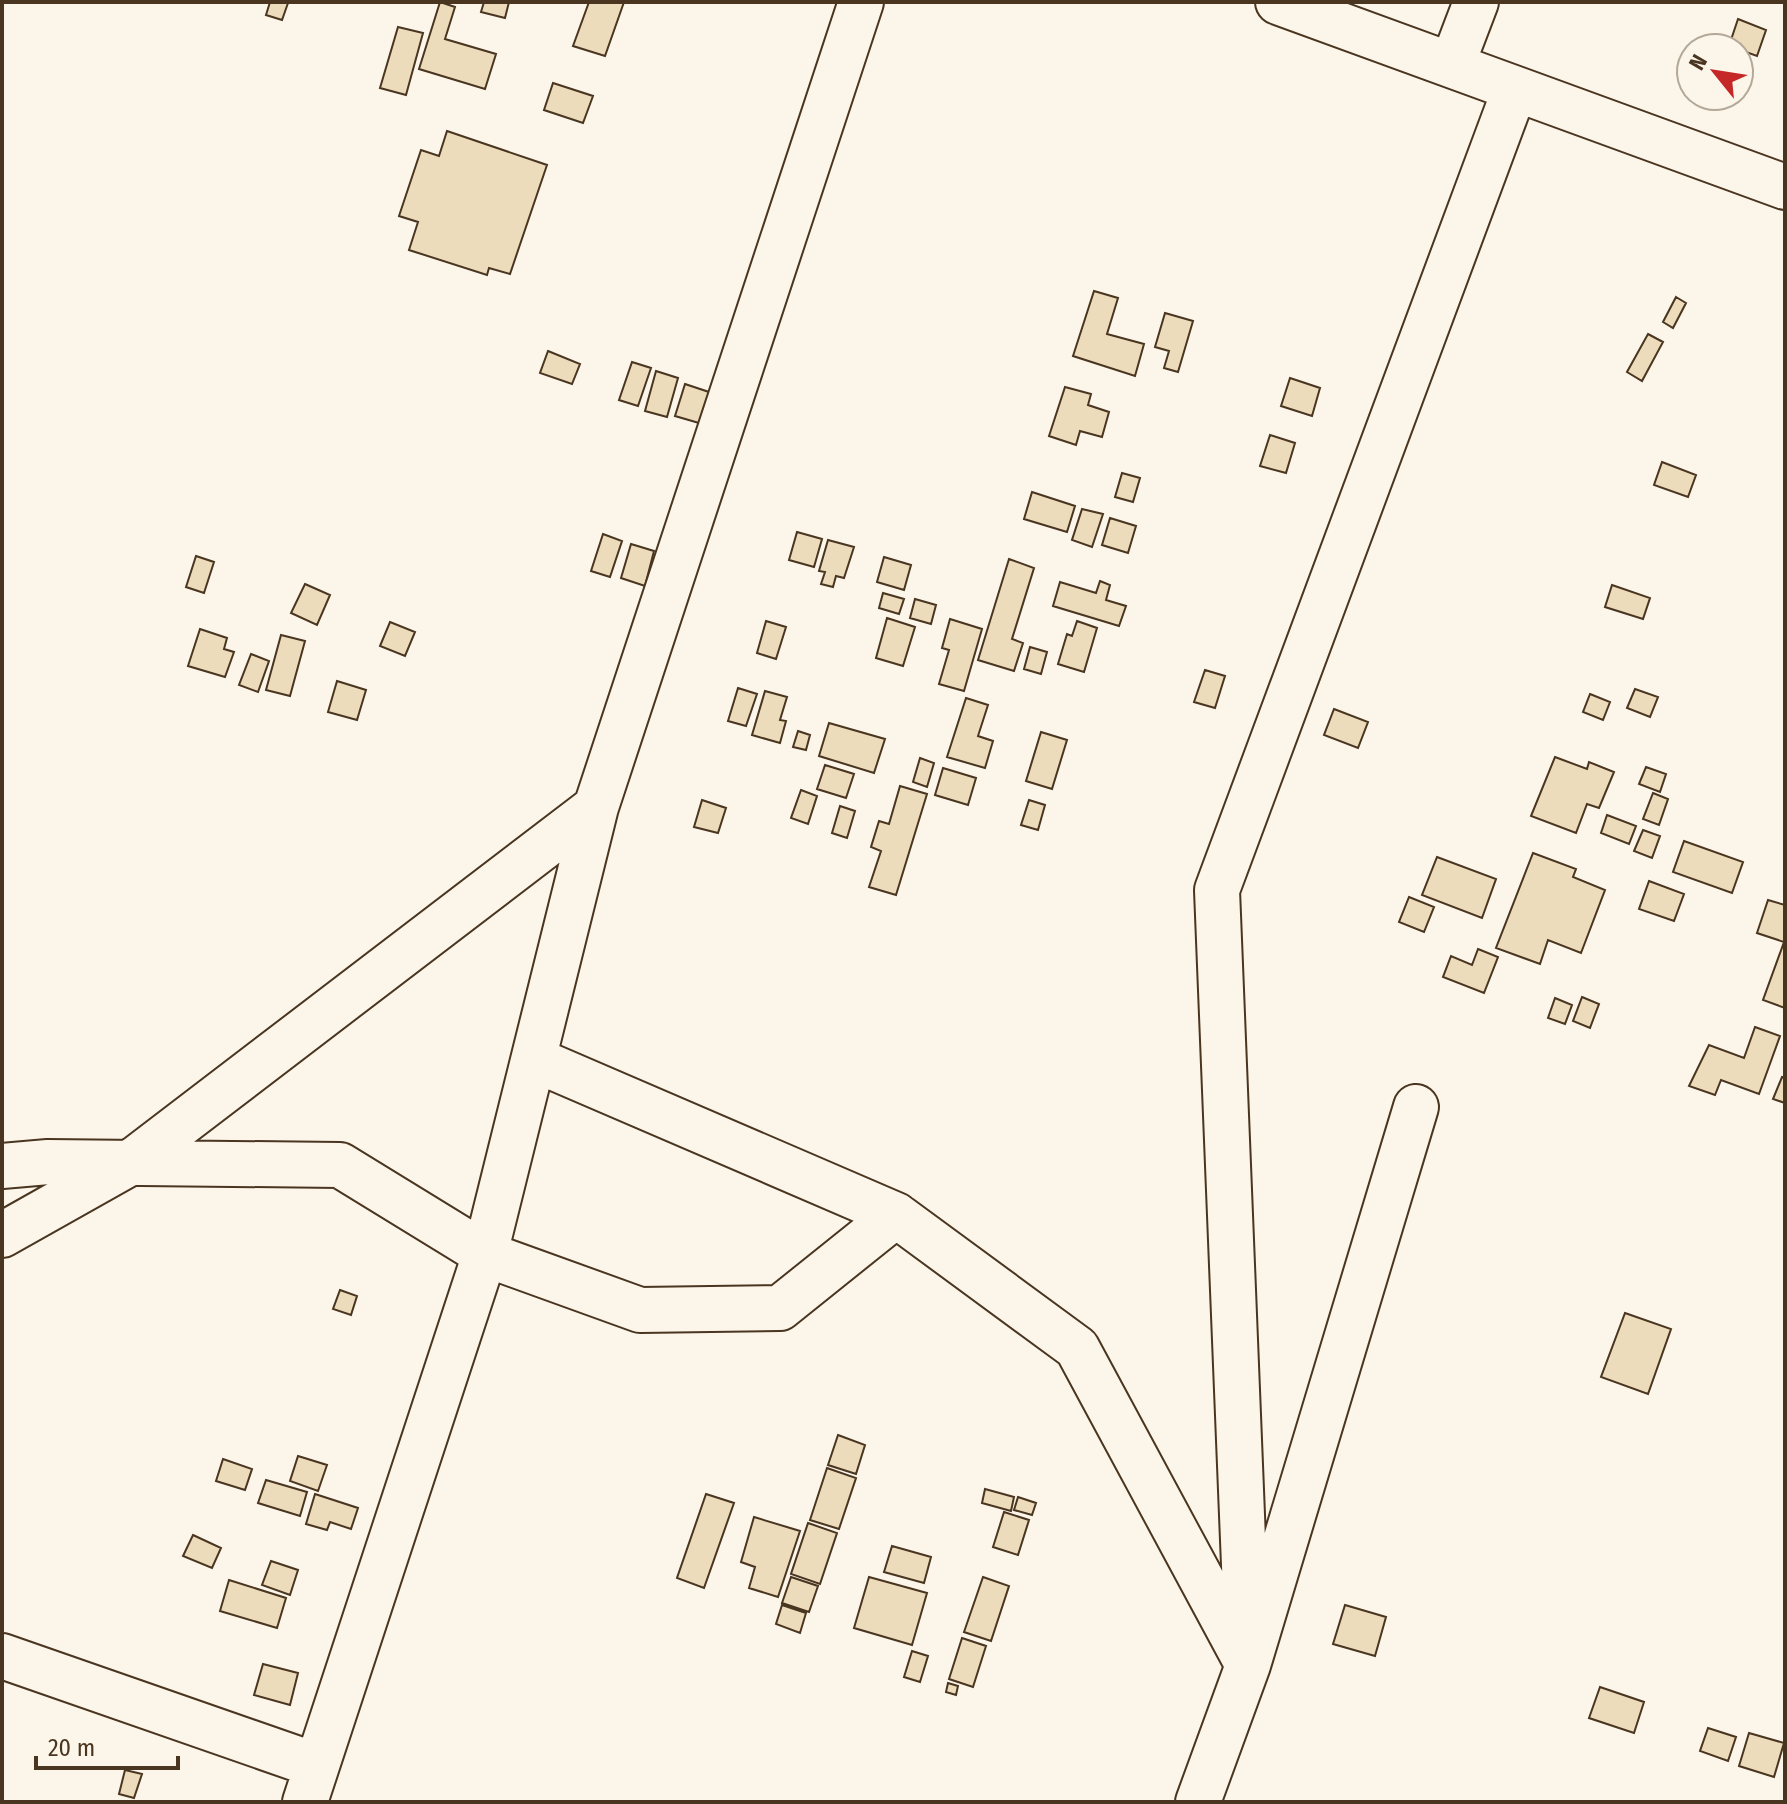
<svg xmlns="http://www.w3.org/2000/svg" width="1787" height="1804" font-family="'Fira Sans Condensed',sans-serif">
<rect width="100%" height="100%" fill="#fbf6e9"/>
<path fill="#ecdcbc" stroke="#4a3520" stroke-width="2" d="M 270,2 L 288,3 L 282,20 L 266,15 Z
M 440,2 L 455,7 L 445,39 L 496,54 L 485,89 L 419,69 Z
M 484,2 L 509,2 L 505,18 L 481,12 Z
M 589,2 L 624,2 L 605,56 L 573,46 Z
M 1738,19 L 1766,30 L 1757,56 L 1729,46 Z
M 398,27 L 423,33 L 406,95 L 380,88 Z
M 553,83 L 593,96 L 583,123 L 544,110 Z
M 447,131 L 547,165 L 510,274 L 489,268 L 487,275 L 409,250 L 418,222 L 399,216 L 421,150 L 439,156 Z
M 1094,291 L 1118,298 L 1107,334 L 1144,344 L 1135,376 L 1073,356 Z
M 1676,297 L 1686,303 L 1673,328 L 1663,322 Z
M 1165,313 L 1193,321 L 1178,372 L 1164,368 L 1169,351 L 1155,347 Z
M 1648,334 L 1663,342 L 1642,381 L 1627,372 Z
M 548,351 L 580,364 L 572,384 L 540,373 Z
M 632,362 L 651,368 L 638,406 L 619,400 Z
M 656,371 L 678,378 L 667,417 L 645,411 Z
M 1290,378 L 1320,388 L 1312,416 L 1281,406 Z
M 685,384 L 709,392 L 699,423 L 675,416 Z
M 1065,387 L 1091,394 L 1088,405 L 1109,412 L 1102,437 L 1080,431 L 1076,445 L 1049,436 Z
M 1270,435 L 1295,443 L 1286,473 L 1260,466 Z
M 1662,462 L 1696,475 L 1688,497 L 1654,485 Z
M 1122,473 L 1140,478 L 1133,502 L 1115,497 Z
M 1032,492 L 1075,506 L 1067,532 L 1024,519 Z
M 1082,509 L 1103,514 L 1092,547 L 1072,540 Z
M 1110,518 L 1136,526 L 1128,553 L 1102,545 Z
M 797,532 L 822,539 L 814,567 L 789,560 Z
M 603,534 L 622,541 L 610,577 L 591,571 Z
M 828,540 L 854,547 L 844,578 L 836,576 L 833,587 L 821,584 L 825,572 L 819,571 Z
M 631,544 L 654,551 L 645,586 L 621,578 Z
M 196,556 L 214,562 L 204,593 L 186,587 Z
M 884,557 L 911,565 L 904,590 L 877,582 Z
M 1009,559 L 1034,568 L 1012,639 L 1023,643 L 1014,671 L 978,660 Z
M 1100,581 L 1110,585 L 1106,600 L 1126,606 L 1119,626 L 1053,606 L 1060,582 L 1096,593 Z
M 305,584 L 330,595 L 317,625 L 291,613 Z
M 1612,585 L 1650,598 L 1643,619 L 1605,607 Z
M 883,593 L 904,599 L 899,614 L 879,608 Z
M 915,599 L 936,605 L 931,624 L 910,618 Z
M 887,618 L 915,627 L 903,666 L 876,658 Z
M 950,619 L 982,629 L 964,691 L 939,684 L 949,650 L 942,648 Z
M 766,621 L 786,627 L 776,659 L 757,653 Z
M 1077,621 L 1097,628 L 1084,672 L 1058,664 L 1067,634 L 1072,636 Z
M 390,622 L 415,632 L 405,656 L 380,646 Z
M 200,629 L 227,638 L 224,649 L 234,652 L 225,677 L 188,666 Z
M 281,635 L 305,641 L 290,696 L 266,690 Z
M 1030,647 L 1047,652 L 1041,674 L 1024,669 Z
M 251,654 L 269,661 L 258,692 L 239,685 Z
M 1205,670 L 1225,676 L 1215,708 L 1194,702 Z
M 337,681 L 366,690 L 357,720 L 328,712 Z
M 738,688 L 757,694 L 746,726 L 728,721 Z
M 1635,689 L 1658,697 L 1650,717 L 1627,708 Z
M 765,691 L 787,697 L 780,720 L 786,721 L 780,743 L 752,735 Z
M 1590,694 L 1610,702 L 1603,720 L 1583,712 Z
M 966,698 L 988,705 L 978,736 L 993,741 L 985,768 L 947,757 Z
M 1334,709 L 1368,722 L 1358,748 L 1324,735 Z
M 829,723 L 885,739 L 874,773 L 819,756 Z
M 798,731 L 810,735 L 806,750 L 793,747 Z
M 1041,732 L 1067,740 L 1052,789 L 1026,781 Z
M 1555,757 L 1587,769 L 1589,762 L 1614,772 L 1599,808 L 1587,804 L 1576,833 L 1531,816 Z
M 920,758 L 934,763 L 927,787 L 913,782 Z
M 825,765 L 854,774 L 846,798 L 817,789 Z
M 1646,767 L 1666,774 L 1660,792 L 1639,784 Z
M 943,768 L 976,778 L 968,805 L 935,795 Z
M 900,786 L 927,794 L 896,895 L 869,887 L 881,851 L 871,847 L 879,821 L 889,824 Z
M 801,790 L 817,796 L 808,824 L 791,818 Z
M 1653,793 L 1668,799 L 1659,825 L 1643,819 Z
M 702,800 L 726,808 L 718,833 L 694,827 Z
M 1029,800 L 1045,805 L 1038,830 L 1021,825 Z
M 840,806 L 855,811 L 847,838 L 832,833 Z
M 1607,815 L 1636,826 L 1629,844 L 1601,833 Z
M 1643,830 L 1660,836 L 1652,858 L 1634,851 Z
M 1684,841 L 1743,862 L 1732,893 L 1673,872 Z
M 1533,853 L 1576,869 L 1573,877 L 1605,890 L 1581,953 L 1548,940 L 1540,964 L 1496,948 Z
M 1437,857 L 1496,879 L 1482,918 L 1422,895 Z
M 1649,881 L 1684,894 L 1674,921 L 1639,909 Z
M 1409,897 L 1434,907 L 1424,932 L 1399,922 Z
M 1768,900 L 1785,905 L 1785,1008 L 1763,1000 L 1784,942 L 1757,933 Z
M 1478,949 L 1498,957 L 1484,993 L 1443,977 L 1451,956 L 1472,965 Z
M 1582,997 L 1599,1004 L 1590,1028 L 1573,1021 Z
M 1555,998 L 1572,1005 L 1565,1024 L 1548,1018 Z
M 1755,1027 L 1780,1036 L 1759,1094 L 1721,1080 L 1715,1095 L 1689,1086 L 1709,1045 L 1744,1058 Z
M 1782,1077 L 1785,1078 L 1785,1103 L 1773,1099 Z
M 340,1290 L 357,1296 L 351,1315 L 333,1309 Z
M 1625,1313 L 1671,1329 L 1648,1394 L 1601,1377 Z
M 838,1435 L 865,1445 L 856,1474 L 828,1465 Z
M 298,1456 L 327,1465 L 318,1491 L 290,1481 Z
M 223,1459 L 252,1469 L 245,1490 L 216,1481 Z
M 827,1468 L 856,1478 L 839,1529 L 810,1520 Z
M 266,1480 L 307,1492 L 300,1516 L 258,1503 Z
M 985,1489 L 1014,1497 L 1011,1511 L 982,1503 Z
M 315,1494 L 358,1508 L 351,1529 L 330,1522 L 327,1530 L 306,1524 Z
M 706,1494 L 734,1503 L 704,1588 L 677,1578 Z
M 1018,1497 L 1036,1503 L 1032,1515 L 1014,1510 Z
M 1004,1512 L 1029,1520 L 1018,1555 L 993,1547 Z
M 754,1517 L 800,1531 L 778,1597 L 749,1588 L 755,1567 L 741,1562 Z
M 808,1523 L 837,1533 L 820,1584 L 791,1574 Z
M 193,1535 L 221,1548 L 212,1568 L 183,1556 Z
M 892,1546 L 931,1557 L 924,1583 L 884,1572 Z
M 271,1561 L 298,1570 L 290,1595 L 262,1585 Z
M 791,1577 L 818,1586 L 809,1612 L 782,1603 Z
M 869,1577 L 927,1593 L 912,1645 L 854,1628 Z
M 983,1577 L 1009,1586 L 991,1641 L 964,1632 Z
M 229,1580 L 286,1598 L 277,1628 L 220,1611 Z
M 782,1605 L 806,1613 L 800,1633 L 776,1624 Z
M 1345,1605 L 1386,1617 L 1375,1656 L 1333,1644 Z
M 962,1638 L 986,1646 L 973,1687 L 949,1679 Z
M 912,1651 L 928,1656 L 920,1682 L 904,1677 Z
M 263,1664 L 298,1673 L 290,1705 L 254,1695 Z
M 948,1683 L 958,1686 L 956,1695 L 946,1692 Z
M 1600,1687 L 1644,1702 L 1634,1733 L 1589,1718 Z
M 1708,1728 L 1736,1737 L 1728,1761 L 1700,1751 Z
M 1749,1733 L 1784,1743 L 1774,1777 L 1739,1766 Z
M 125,1770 L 142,1774 L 134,1798 L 119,1794 Z"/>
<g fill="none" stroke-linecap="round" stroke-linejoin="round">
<g stroke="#4a3520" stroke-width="48">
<path id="minor" d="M 1278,2 L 1785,187
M 1452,65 L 1476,2
M 536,1060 L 896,1215 L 1077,1348 L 1243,1656
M 2,1166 L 48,1162 L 340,1165 L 485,1254 L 640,1310 L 780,1308 L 896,1215
M 2,1235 L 130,1163 L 596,807
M 2,1656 L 315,1765
M 1248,1665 L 1217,890 L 1515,89
M 305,1802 L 485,1254 L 596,807 L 861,2
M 1198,1802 L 1248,1665 L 1416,1107"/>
</g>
<use href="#minor" stroke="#fbf6e9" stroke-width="44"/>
</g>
<rect width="1787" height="1804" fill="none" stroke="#4a3520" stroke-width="8"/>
<g transform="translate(1715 72) rotate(300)"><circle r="38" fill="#fbf6e9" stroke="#b4a999" stroke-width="2"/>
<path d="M0-6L14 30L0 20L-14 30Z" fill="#c62828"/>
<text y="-12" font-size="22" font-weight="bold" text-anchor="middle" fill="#4a3520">N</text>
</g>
<path d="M36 1756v12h142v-12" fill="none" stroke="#4a3520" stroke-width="4"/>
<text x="48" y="1756" font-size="24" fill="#4a3520" stroke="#fbf6e9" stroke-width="6" paint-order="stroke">20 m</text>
</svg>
